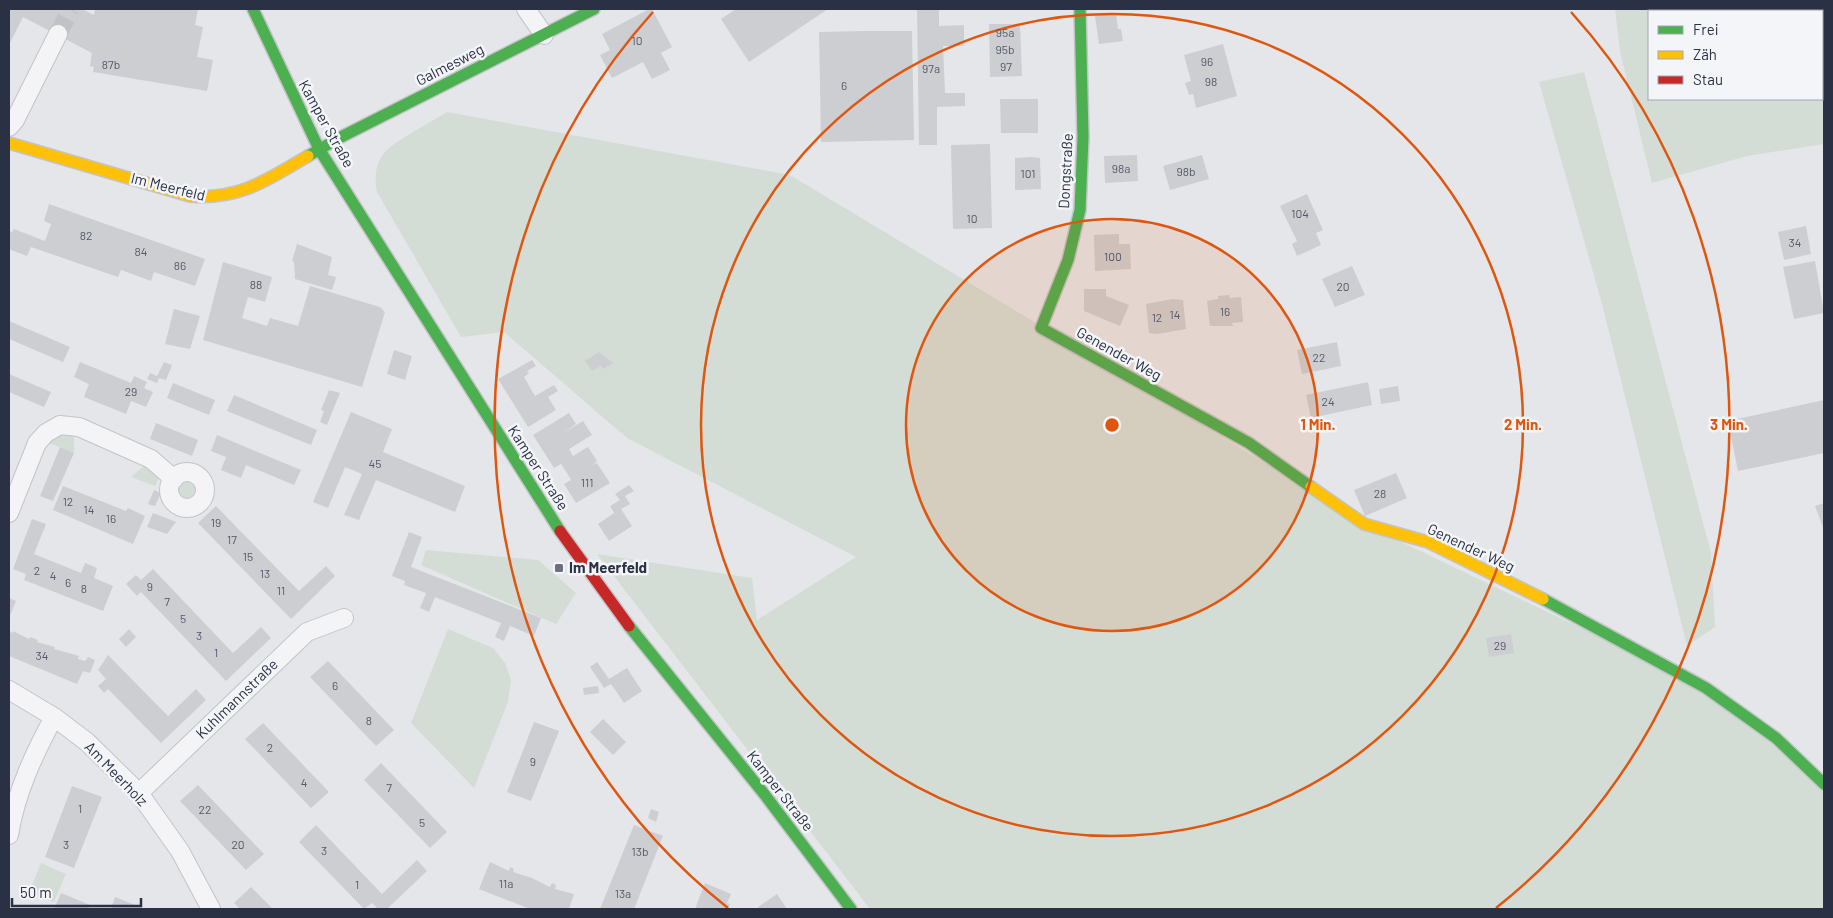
<svg xmlns="http://www.w3.org/2000/svg" width="1833" height="918" font-family="Barlow,sans-serif">
<rect width="100%" height="100%" fill="#e5e6e9"/>
<path fill="#d4ddd5" fill-rule="evenodd" d="M 1615,9 L 1824,9 L 1824,144 L 1747,156 L 1652,183 L 1620,51 ZM 1649,11 L 1822,11 L 1822,99 L 1649,99 Z
M 1584,72 L 1711,553 L 1715,627 L 1687,646 L 1602,304 L 1539,82 Z
M 447,112 L 790,175 L 1089,355 L 1364,524 L 1706,688 L 1824,784 L 1824,909 L 870,909 L 597,554 L 752,578 L 757,620 L 856,557 L 627,438 L 504,332 L 461,337 L 377,192 C 374,179 375,162 386,151 C 398,139 431,122 447,112 Z
M 68,434 L 74,436 L 74,453 L 49,443 L 56,437 Z
M 145,465 L 159,478 L 155,486 L 131,477 Z
M177 491a11 11 0 1 1 22 0a11 11 0 1 1-22 0Z
M 426,550 L 538,560 L 576,593 L 556,624 L 421,565 Z
M 448,629 L 493,648 L 505,663 L 511,680 L 508,702 L 474,788 L 411,723 Z
M 41,863 L 66,874 L 54,902 L 29,892 Z"/>
<g fill="none" stroke-linecap="round" stroke-linejoin="round">
<path stroke="#b3c0d4" stroke-width="5" d="M 1788,9 L 1791,11
M 1822,41 L 1824,44"/>
</g>
<path fill="#cdced2" d="M 9,9 L 82,9 L 94,15 L 95,9 L 198,9 L 195,25 L 203,27 L 197,57 L 213,60 L 207,91 L 93,72 L 94,67 L 90,66 L 92,53 L 23,17 L 9,45 Z
M 649,9 L 652,9 L 672,47 L 661,53 L 670,70 L 652,79 L 643,62 L 612,78 L 600,55 L 610,50 L 602,34 Z
M 736,9 L 828,9 L 749,62 L 721,19 Z
M 917,9 L 939,9 L 939,26 L 964,25 L 964,46 L 943,46 L 945,93 L 965,93 L 965,106 L 937,107 L 937,145 L 919,145 Z
M 1116,13 L 1118,29 L 1121,29 L 1123,41 L 1099,44 L 1095,16 Z
M 989,24 L 1020,24 L 1022,76 L 990,77 Z
M 866,31 L 912,31 L 914,140 L 821,142 L 819,32 Z
M 1223,44 L 1237,96 L 1196,108 L 1193,94 L 1189,95 L 1185,83 L 1191,81 L 1184,55 Z
M 1000,99 L 1038,99 L 1038,133 L 1001,133 Z
M 990,144 L 992,228 L 953,229 L 951,145 Z
M 1137,155 L 1138,181 L 1105,183 L 1104,156 Z
M 1202,155 L 1209,179 L 1170,190 L 1163,166 Z
M 1031,157 L 1040,158 L 1041,189 L 1015,190 L 1015,158 Z
M 1307,194 L 1323,230 L 1316,233 L 1321,245 L 1297,256 L 1292,244 L 1297,241 L 1280,206 Z
M 49,204 L 205,259 L 195,286 L 154,272 L 151,281 L 121,270 L 118,277 L 31,247 L 27,256 L 9,249 L 9,231 L 12,232 L 14,229 L 45,241 L 51,224 L 44,221 Z
M 1806,226 L 1811,254 L 1784,260 L 1778,232 Z
M 1119,234 L 1119,244 L 1130,244 L 1131,269 L 1095,271 L 1094,235 Z
M 297,244 L 332,257 L 328,275 L 336,277 L 332,290 L 295,279 L 294,262 L 292,261 Z
M 1815,261 L 1824,313 L 1794,319 L 1783,267 Z
M 223,262 L 272,277 L 265,302 L 248,297 L 242,318 L 267,326 L 270,318 L 298,326 L 310,286 L 380,307 L 385,312 L 362,387 L 203,340 Z
M 1352,266 L 1365,295 L 1335,307 L 1322,279 Z
M 1084,289 L 1106,289 L 1106,296 L 1129,305 L 1120,326 L 1084,311 Z
M 1229,295 L 1230,298 L 1241,297 L 1243,322 L 1232,323 L 1233,326 L 1210,326 L 1207,301 L 1218,299 L 1218,296 Z
M 1173,299 L 1183,300 L 1186,329 L 1157,334 L 1149,333 L 1146,304 Z
M 174,309 L 200,316 L 190,349 L 165,344 Z
M 9,321 L 70,347 L 63,362 L 9,339 Z
M 1337,342 L 1341,366 L 1302,374 L 1297,350 Z
M 394,350 L 412,356 L 405,380 L 387,374 Z
M 599,352 L 613,363 L 603,369 L 601,366 L 592,371 L 585,361 Z
M 532,360 L 536,366 L 527,371 L 529,373 L 524,377 L 535,396 L 554,385 L 558,391 L 548,397 L 556,410 L 528,427 L 498,379 Z
M 80,362 L 131,383 L 134,376 L 147,382 L 144,388 L 153,392 L 146,407 L 131,401 L 126,414 L 84,397 L 89,384 L 74,377 Z
M 164,362 L 172,365 L 166,380 L 159,378 L 157,383 L 147,379 L 150,373 L 157,376 Z
M 9,374 L 51,392 L 44,407 L 9,392 Z
M 1368,382 L 1372,405 L 1311,418 L 1306,395 Z
M 173,383 L 215,400 L 209,415 L 167,398 Z
M 1398,386 L 1400,401 L 1381,404 L 1379,389 Z
M 329,390 L 340,393 L 327,425 L 320,422 L 324,411 L 321,410 Z
M 234,395 L 317,430 L 311,445 L 227,411 Z
M 1824,400 L 1824,453 L 1738,471 L 1728,421 Z
M 351,412 L 392,429 L 383,452 L 465,486 L 455,512 L 376,480 L 359,520 L 344,515 L 362,474 L 345,467 L 328,508 L 313,502 Z
M 569,413 L 576,424 L 563,433 L 583,421 L 592,435 L 569,449 L 573,456 L 588,447 L 597,461 L 593,465 L 597,463 L 610,483 L 576,503 L 564,484 L 571,480 L 567,473 L 561,464 L 554,468 L 533,435 Z
M 156,423 L 198,440 L 192,456 L 150,439 Z
M 217,435 L 301,470 L 294,485 L 246,465 L 241,478 L 221,470 L 226,457 L 211,451 Z
M 60,447 L 74,453 L 53,501 L 40,496 Z
M 1396,473 L 1407,498 L 1365,516 L 1354,490 Z
M 629,485 L 634,491 L 625,496 L 630,504 L 621,509 L 632,526 L 609,541 L 598,524 L 614,513 L 610,506 L 620,500 L 615,494 Z
M 63,486 L 126,511 L 128,508 L 145,516 L 133,544 L 53,510 Z
M 154,490 L 161,493 L 155,506 L 148,504 Z
M 1824,503 L 1824,530 L 1815,506 Z
M 216,506 L 299,591 L 326,566 L 335,576 L 291,619 L 198,523 Z
M 153,513 L 166,518 L 176,522 L 167,534 L 147,527 Z
M 32,519 L 46,524 L 34,554 L 81,573 L 85,563 L 97,568 L 94,578 L 113,586 L 103,611 L 24,580 L 26,574 L 13,569 Z
M 409,532 L 422,537 L 411,567 L 541,618 L 534,636 L 510,626 L 504,641 L 495,637 L 501,623 L 435,597 L 429,612 L 420,608 L 426,593 L 404,585 L 405,581 L 392,576 Z
M 153,569 L 233,653 L 261,627 L 271,638 L 226,681 L 141,592 L 137,596 L 126,584 L 136,575 L 141,580 Z
M 9,598 L 16,601 L 9,618 Z
M 129,629 L 136,637 L 126,647 L 119,639 Z
M 9,631 L 13,633 L 13,631 L 29,639 L 30,637 L 38,640 L 37,642 L 55,647 L 54,649 L 79,656 L 78,659 L 85,661 L 88,657 L 95,660 L 90,673 L 83,671 L 77,684 L 9,656 Z
M 1511,634 L 1514,653 L 1489,657 L 1486,638 Z
M 108,655 L 168,716 L 196,689 L 206,700 L 161,743 L 108,689 L 104,693 L 98,686 L 106,679 L 98,670 Z
M 328,661 L 394,730 L 376,746 L 310,677 Z
M 597,662 L 609,679 L 627,668 L 642,691 L 624,703 L 611,684 L 604,688 L 590,667 Z
M 598,686 L 599,693 L 584,695 L 583,688 Z
M 603,719 L 626,742 L 613,755 L 590,732 Z
M 534,722 L 559,731 L 531,801 L 507,792 Z
M 263,723 L 329,792 L 311,808 L 245,739 Z
M 381,763 L 447,832 L 430,848 L 364,780 Z
M 198,785 L 264,854 L 246,870 L 180,801 Z
M 72,786 L 102,797 L 74,868 L 45,857 Z
M 651,809 L 659,812 L 656,822 L 648,818 Z
M 316,825 L 382,894 L 417,860 L 427,871 L 387,909 L 378,909 L 372,903 L 364,909 L 299,842 Z
M 634,825 L 663,836 L 634,909 L 600,909 Z
M 490,862 L 509,871 L 510,867 L 514,869 L 513,872 L 532,878 L 550,887 L 552,883 L 556,885 L 555,889 L 574,894 L 569,909 L 530,909 L 479,889 Z
M 705,883 L 731,894 L 727,903 L 730,904 L 728,909 L 695,909 Z
M 251,887 L 273,909 L 240,909 L 234,903 Z
M 61,893 L 90,905 L 88,909 L 54,909 Z
M 777,894 L 787,909 L 759,909 L 758,907 Z
M 115,897 L 145,909 L 111,909 Z"/>
<g fill="none" stroke-linecap="round" stroke-linejoin="round">
<path stroke="#c0c2c8" stroke-width="18" stroke-dasharray="18 9" stroke-linecap="butt" d="M 58,34 L 71,9"/>
<g stroke="#c3c4c7" stroke-width="20">
<path id="street" d="M 526,9 L 544,35
M 9,127 L 15,120 L 58,34
M169 490a18 18 0 1 1 36 0a18 18 0 1 1-36 0Z
M 9,513 L 37,443 L 46,433 L 60,425 L 79,427 L 151,459 L 174,479
M 9,690 L 54,717 L 87,742 L 139,793 L 180,851 L 211,909
M 139,793 L 307,632 L 344,618
M 9,835 C 16,792 34,754 54,717"/>
</g>
<g stroke="#c3c4c7" stroke-width="14">
<path id="fast" d="M 253,9 L 319,149 L 560,531
M 1080,9 L 1083,137 L 1080,210 L 1068,260 L 1041,328 L 1249,443 L 1311,487
M 308,156 L 341,137 L 594,9
M 1543,599 L 1706,688 L 1776,738 L 1824,784
M 629,626 L 765,795 L 851,909"/>
</g>
<g stroke="#c3c4c7" stroke-width="14">
<path id="slow" d="M 9,143 L 190,196 C 240,200 267,180 308,156
M 1311,487 L 1364,524 L 1428,542 L 1543,599"/>
</g>
<g stroke="#c3c4c7" stroke-width="14">
<path id="jam" d="M 560,531 L 629,626"/>
</g>
<use href="#street" stroke="#f4f4f6" stroke-width="18"/>
<use href="#fast" stroke="#4caf50" stroke-width="11"/>
<use href="#slow" stroke="#ffc107" stroke-width="11"/>
<use href="#jam" stroke="#c62828" stroke-width="11"/>
</g>
<circle cx="1112" cy="425" r="206" fill="#df570f" fill-opacity=".12"/>
<g fill="none" stroke="#df570f" stroke-width="2.5">
<circle cx="1112" cy="425" r="206"/>
<circle cx="1112" cy="425" r="411"/>
<path d="M728 908A617 617 0 0 1 653 12M1571 12A617 617 0 0 1 1496 908"/>
</g>
<rect fill="#6c707e" stroke="#f3f5f8" stroke-width="2" x="554" y="563" width="10" height="10" rx="2.5"/>
<g text-anchor="middle" stroke-width="5" stroke-linejoin="round" paint-order="stroke">
<g font-size="12" fill="#545968">
<text x="1005" y="37">95a</text>
<text x="637" y="45">10</text>
<text x="1005" y="54">95b</text>
<text x="1207" y="66">96</text>
<text x="111" y="69">87b</text>
<text x="1006" y="71">97</text>
<text x="931" y="73">97a</text>
<text x="1211" y="86">98</text>
<text x="844" y="90">6</text>
<text x="1121" y="173">98a</text>
<text x="1186" y="176">98b</text>
<text x="1028" y="178">101</text>
<text x="1300" y="218">104</text>
<text x="972" y="223">10</text>
<text x="86" y="240">82</text>
<text x="1795" y="247">34</text>
<text x="141" y="256">84</text>
<text x="1113" y="261">100</text>
<text x="180" y="270">86</text>
<text x="256" y="289">88</text>
<text x="1343" y="291">20</text>
<text x="1225" y="316">16</text>
<text x="1175" y="319">14</text>
<text x="1157" y="322">12</text>
<text x="1319" y="362">22</text>
<text x="131" y="396">29</text>
<text x="1328" y="406">24</text>
<text x="375" y="468">45</text>
<text x="587" y="487">111</text>
<text x="1380" y="498">28</text>
<text x="68" y="506">12</text>
<text x="89" y="514">14</text>
<text x="111" y="523">16</text>
<text x="216" y="527">19</text>
<text x="232" y="544">17</text>
<text x="248" y="561">15</text>
<text x="37" y="575">2</text>
<text x="265" y="578">13</text>
<text x="53" y="580">4</text>
<text x="68" y="587">6</text>
<text x="150" y="591">9</text>
<text x="84" y="593">8</text>
<text x="281" y="595">11</text>
<text x="167" y="606">7</text>
<text x="183" y="623">5</text>
<text x="199" y="640">3</text>
<text x="1500" y="650">29</text>
<text x="216" y="657">1</text>
<text x="42" y="660">34</text>
<text x="335" y="690">6</text>
<text x="369" y="725">8</text>
<text x="270" y="752">2</text>
<text x="533" y="766">9</text>
<text x="304" y="787">4</text>
<text x="389" y="792">7</text>
<text x="80" y="813">1</text>
<text x="205" y="814">22</text>
<text x="422" y="827">5</text>
<text x="66" y="849">3</text>
<text x="238" y="849">20</text>
<text x="324" y="855">3</text>
<text x="640" y="856">13b</text>
<text x="506" y="888">11a</text>
<text x="357" y="889">1</text>
<text x="623" y="898">13a</text>
</g>
<g font-size="15" fill="#2b3144" stroke="#f3f5f8">
<text transform="translate(450 65) rotate(-27)" y="5">Galmesweg</text>
<text transform="translate(326 124) rotate(61)" y="5">Kamper Straße</text>
<text transform="translate(1066 171) rotate(-87)" y="5">Dongstraße</text>
<text transform="translate(168 187) rotate(14)" y="5">Im Meerfeld</text>
<text transform="translate(1119 354) rotate(29)" y="5">Genender Weg</text>
<text transform="translate(538 468) rotate(57)" y="5">Kamper Straße</text>
<text transform="translate(1471 548) rotate(25)" y="5">Genender Weg</text>
<text transform="translate(237 699) rotate(-44)" y="5">Kuhlmannstraße</text>
<text transform="translate(116 774) rotate(46)" y="5">Am Meerholz</text>
<text transform="translate(780 791) rotate(52)" y="5">Kamper Straße</text>
</g>
<g font-size="15" font-weight="bold" fill="#2b3144" stroke="#f3f5f8" text-anchor="start">
<text x="569" y="573">Im Meerfeld</text>
</g>
</g>
<circle cx="1112" cy="425" r="8" fill="#df570f" stroke="#f3f5f8" stroke-width="2.5"/>
<g font-size="15" text-anchor="middle" font-weight="bold" fill="#df570f" stroke="#f3f5f8" stroke-width="5" stroke-linejoin="round" paint-order="stroke">
<text x="1318" y="430">1 Min.</text>
<text x="1523" y="430">2 Min.</text>
<text x="1729" y="430">3 Min.</text>
</g>
<rect width="1833" height="918" fill="none" stroke="#2b3144" stroke-width="20"/>
<rect x="1648" y="10" width="175" height="90" fill="#f3f5f8" stroke="#a3a7b0"/>
<rect x="1658" y="26" width="25" height="8" fill="#4caf50" stroke="#a3a7b0"/>
<text x="1693" y="35" font-size="15" fill="#2b3144">Frei</text>
<rect x="1658" y="51" width="25" height="8" fill="#ffc107" stroke="#a3a7b0"/>
<text x="1693" y="60" font-size="15" fill="#2b3144">Zäh</text>
<rect x="1658" y="76" width="25" height="8" fill="#c62828" stroke="#a3a7b0"/>
<text x="1693" y="85" font-size="15" fill="#2b3144">Stau</text>
<path d="M12 898v8h129v-8" fill="none" stroke="#2b3144" stroke-width="2.5"/>
<text x="20" y="898" font-size="15" fill="#2b3144" stroke="#f3f5f8" stroke-width="4" paint-order="stroke">50 m</text>
</svg>
